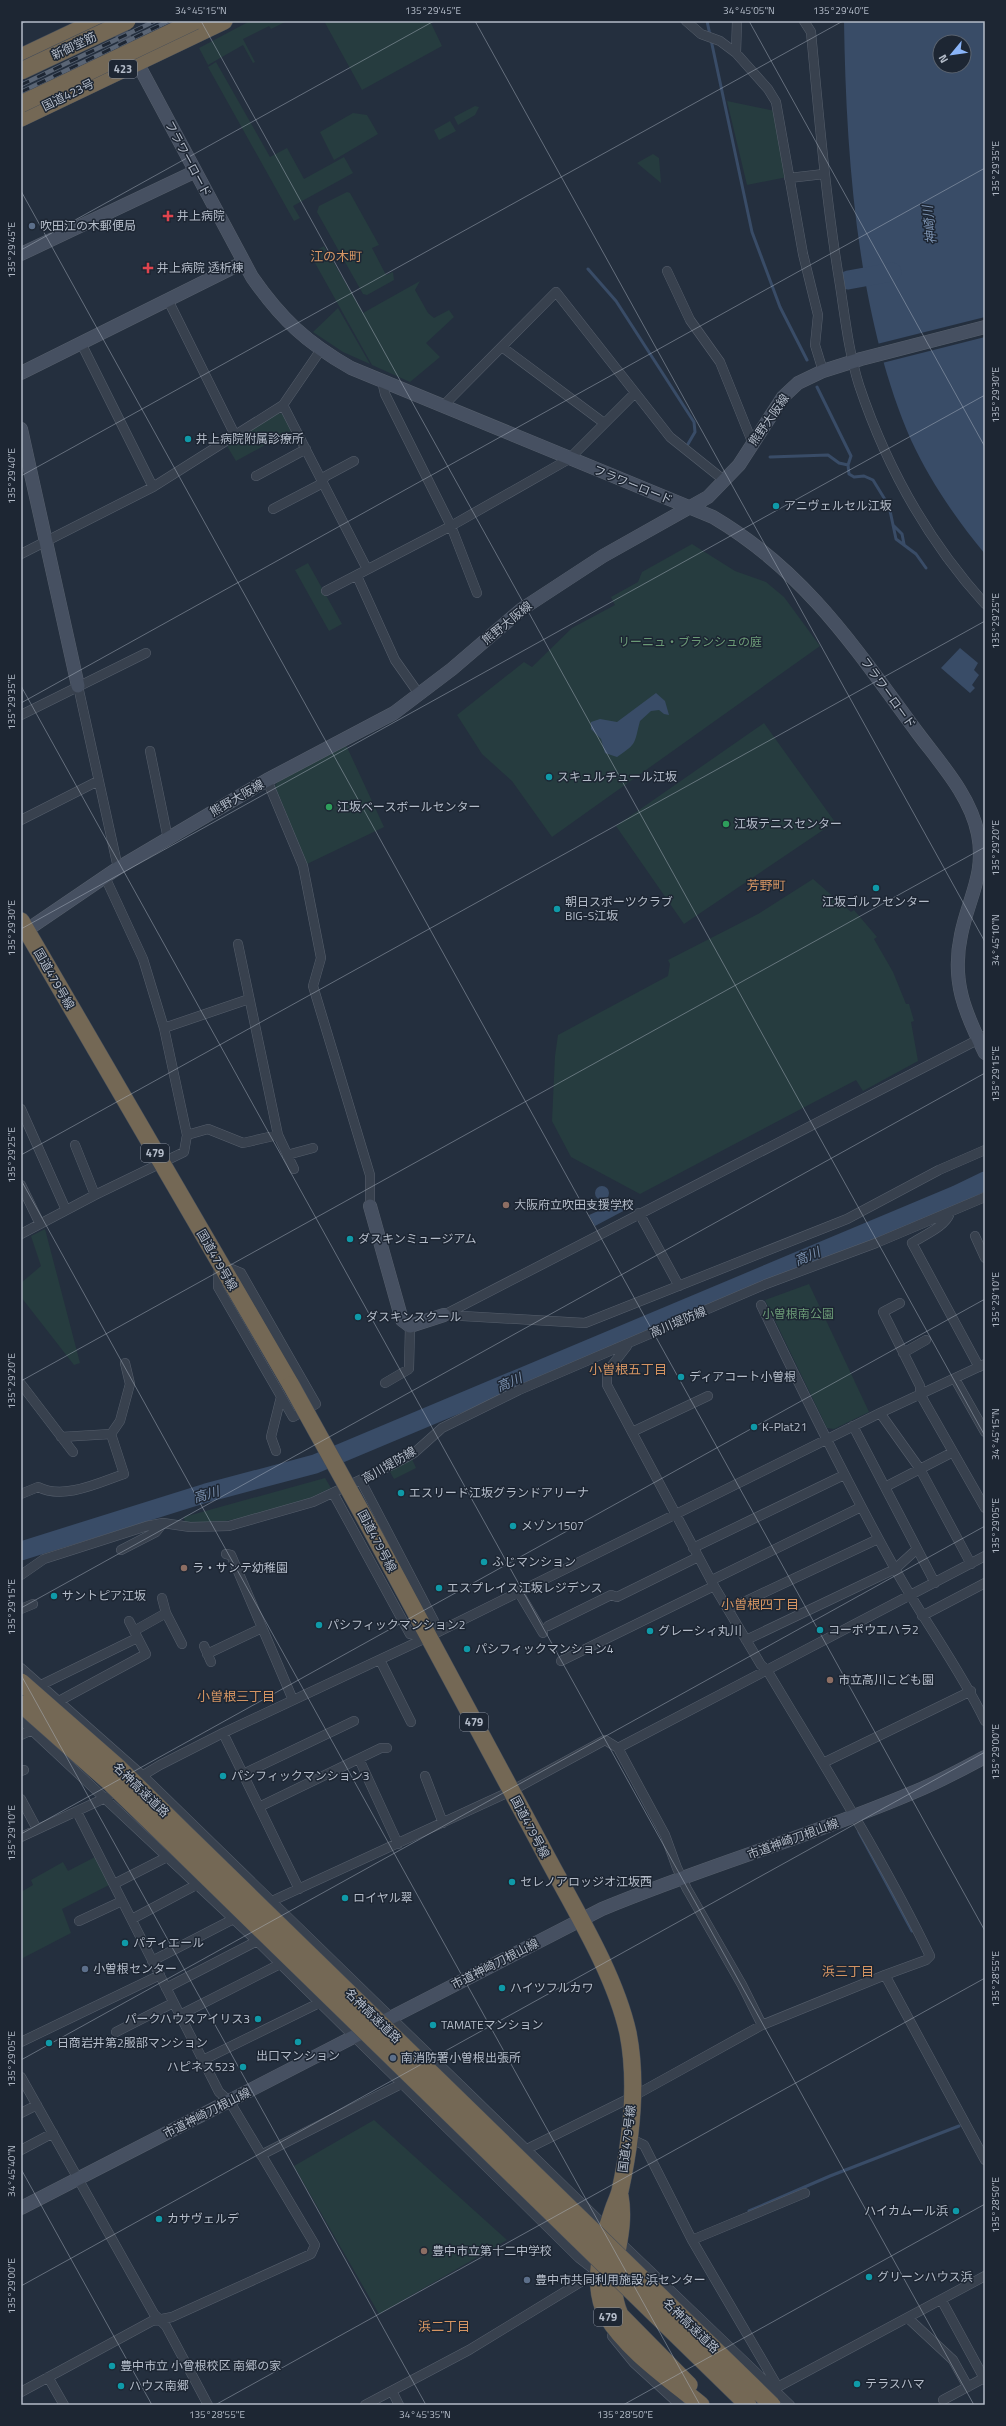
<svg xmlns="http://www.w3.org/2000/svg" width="1006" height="2426" font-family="'Titillium Web','Noto Sans JP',sans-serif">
<rect width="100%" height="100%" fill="#242f3e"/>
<path fill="#263c3f" d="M 250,21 L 287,21 L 271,29 L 269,26 L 243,39 L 255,62 L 253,63 L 243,45 L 208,65 L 199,48 Z
M 324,21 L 430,21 L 442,46 L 362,90 Z
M 216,62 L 270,157 L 287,148 L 304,179 L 344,157 L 353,173 L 293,206 L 300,218 L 294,221 L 208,67 Z
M 727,101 L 775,111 L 787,177 L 747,185 Z
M 475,106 L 479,107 L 475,115 L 458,125 L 454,117 Z
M 353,113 L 367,115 L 378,134 L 334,160 L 320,132 Z
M 450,121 L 456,131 L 439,140 L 434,130 Z
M 653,154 L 659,158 L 661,183 L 637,163 Z
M 347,192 L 350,193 L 379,245 L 372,248 L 386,275 L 393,272 L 394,280 L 367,295 L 363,294 L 317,212 L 319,206 Z
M 324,246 L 363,313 L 420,281 L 415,290 L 428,313 L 434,318 L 449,310 L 454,317 L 426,343 L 440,357 L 410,382 L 372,365 L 310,254 Z
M 338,308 L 370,364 L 343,352 L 313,332 Z
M 277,413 L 283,414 L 291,431 L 236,461 L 227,446 Z
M 692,544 L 735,571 L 766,582 L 784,597 L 820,646 L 552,837 L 512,781 L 482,754 L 457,715 L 524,662 L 532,667 L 572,628 L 615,605 L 611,597 L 638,582 L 642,572 Z
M 308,563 L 342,624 L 329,631 L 295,570 Z
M 764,723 L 835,822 L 684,924 L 616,826 Z
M 346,745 L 384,827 L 307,864 L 275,786 L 278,781 Z
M 813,879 L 851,912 L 854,910 L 877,937 L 874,939 L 893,972 L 906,1004 L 909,1004 L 914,1021 L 911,1022 L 918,1061 L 863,1091 L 856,1080 L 640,1194 L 571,1157 L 552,1121 L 555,1056 L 558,1035 L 668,976 L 670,964 L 668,960 L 758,914 Z
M 45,1229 L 80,1363 L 74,1365 L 21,1297 L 21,1283 L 41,1266 L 31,1236 Z
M 809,1284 L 869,1412 L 834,1429 L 827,1428 L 765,1300 Z
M 412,1459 L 416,1468 L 394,1479 L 389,1470 Z
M 325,1478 L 331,1488 L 310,1498 L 245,1517 L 226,1521 L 185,1523 L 184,1517 Z
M 95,1857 L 109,1885 L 62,1909 L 71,1933 L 21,1959 L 21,1892 L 33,1885 L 31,1880 L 63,1862 L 68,1871 Z
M 374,2120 L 507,2240 L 379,2314 L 294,2166 Z"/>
<path fill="#394c67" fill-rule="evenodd" d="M 844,21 L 985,21 L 985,554 C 956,519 930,481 911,440 C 857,316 846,155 844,21 ZM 940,42 L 964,42 L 964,66 L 940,66 Z
M 960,648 L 978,663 L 974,670 L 979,675 L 972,685 L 975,688 L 970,693 L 941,668 Z
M 656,693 L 665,701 L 669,715 L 664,714 L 659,710 L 651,711 L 640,721 C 634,743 638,743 617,757 L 605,753 L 601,739 L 591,729 L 591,722 L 600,719 L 617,722 Z
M595 1193a7 7 0 1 1 14 0a7 7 0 1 1-14 0Z
M 625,1199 L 629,1208 L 595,1226 L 589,1215 Z"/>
<path fill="#242f3e" d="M 985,317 L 985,337 L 882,363 L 877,344 Z"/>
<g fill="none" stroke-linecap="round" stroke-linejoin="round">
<path stroke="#394c67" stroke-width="3" d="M 707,21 L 752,232 L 780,307 L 807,360
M 588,269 L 616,301 L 694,422 L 695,432 L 688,444
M 817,387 L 851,456 L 848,465 L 849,474 L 854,477 L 864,476 L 873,480 L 889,506 L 896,539 L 916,554 L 926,568
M 770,457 L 828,455 L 839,463 L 848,465
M 893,525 L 902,534 L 904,544
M 859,1832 L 912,1931
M 749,2211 L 830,2176 L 959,2126"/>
<path stroke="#394c67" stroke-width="19" d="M 848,280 L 892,272
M 21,1551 L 206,1493 L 315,1464 L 956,1195 L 985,1181"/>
<g stroke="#565f6c" stroke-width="10">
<path id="street" d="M 686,21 L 701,34 L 720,41 L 736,53 L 768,89 L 776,102 L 803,254 L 818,315 L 815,345 L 823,371
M 804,21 L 811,32 C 819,117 826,201 840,285 C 845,318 849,353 859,385 C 886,466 928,541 985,604
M 736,53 L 737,21
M 789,178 L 824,174
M 667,271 L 690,320 L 720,362 L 753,444
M 168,300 L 235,435
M 81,343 L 153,487
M 502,347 L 604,423
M 382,381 L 385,394 L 451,526 L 477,593
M 283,405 L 367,569
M 443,406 L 556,292 L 670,437 L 725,481
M 256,476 L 306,449
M 273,509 L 319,485 L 326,476 L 354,461
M 21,554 L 153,487 L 283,405 L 320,351
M 357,576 L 395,660 L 419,694
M 326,591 L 451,526 L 569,459 L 635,393
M 78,686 L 118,868
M 21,715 L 146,653
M 150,751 L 168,839
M 267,780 L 303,866 L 321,958 L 313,986 L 370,1175 L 370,1206
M 21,820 L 98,781
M 238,944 L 278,1135 L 294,1169
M 164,1028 L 249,999
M 21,1109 L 66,1210
M 187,1135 L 208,1129 L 243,1143 L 278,1135
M 75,1145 L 95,1195
M 287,1155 L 313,1148
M 21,1185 L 40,1224
M 639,1213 L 679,1286
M 950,1213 C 945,1227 924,1235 912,1243 L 979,1367
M 21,1234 L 95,1195 L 184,1152 L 187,1135 L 164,1028 L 143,959 L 105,877
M 975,1236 L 985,1258
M 219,1264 L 241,1273 L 316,1404 L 293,1417 L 218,1287 Z
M 900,1303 L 883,1312 L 920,1386 L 920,1394 L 985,1508
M 761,1305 C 803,1393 846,1481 894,1567 C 923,1620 959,1667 985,1721
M 444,1315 L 985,1036
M 445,1315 L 585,1323 L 847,1219 L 939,1170 L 985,1150
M 627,1346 L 607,1372 L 607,1385 L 714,1586 L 761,1665 L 767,1670 C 823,1764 882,1857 930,1956 L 926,1960 L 885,1975 L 985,2160
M 903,1353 L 926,1340
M 955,1379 L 985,1432
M 385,1383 L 409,1369 L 410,1326
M 21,1384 L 73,1452
M 880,1413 L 920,1469 L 971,1564
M 853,1426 L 935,1583
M 632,1432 L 708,1396
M 61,1437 L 111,1434 L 120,1421 L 130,1384 L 125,1363
M 276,1451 L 271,1437 L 281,1397
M 885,1487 L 953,1452
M 333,1493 L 410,1634 L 428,1637 L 434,1621 L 361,1481
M 21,1494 L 38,1487 C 64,1500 98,1483 124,1474 L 111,1434
M 693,1548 L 844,1475
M 121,1550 L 156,1532 L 163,1523
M 226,1554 L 231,1555 L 293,1700
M 21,1575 L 44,1559 L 147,1526 L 163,1523 L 190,1527 L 229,1526 L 313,1502 L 392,1465 L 414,1453 L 442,1428 L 519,1390 L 766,1284 L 876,1243 L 985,1197
M 712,1580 L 861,1507
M 518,1591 L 543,1633
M 162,1598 L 166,1613 L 182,1644
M 21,1609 L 33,1604
M 729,1609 L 878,1539
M 922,1616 L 985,1583
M 548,1626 L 611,1595 L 617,1597 L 698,1557
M 134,1631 L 166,1613
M 746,1640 L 895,1569 L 917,1549
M 204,1646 L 211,1662
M 207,1654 L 262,1628
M 380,1660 L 411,1722
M 561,1661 L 714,1586
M 21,1668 L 142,1775 L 608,2229
M 41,1685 L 137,1638
M 59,1701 L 146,1654 L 129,1621
M 21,1720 L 257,1941 L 579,2258 L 597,2272
M 223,1733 L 299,1889
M 21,1735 L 32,1730
M 618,1748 L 665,1835 L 677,1868 L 687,1889 L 742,1985 L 762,2025
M 359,1759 L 398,1844
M 823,1763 L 971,1691
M 21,1771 L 24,1770
M 243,1774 L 354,1721
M 425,1776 L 443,1823
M 21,1799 L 37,1829
M 259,1807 L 381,1748 L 387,1748
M 21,1837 L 105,1798 L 160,1765 L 223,1733 L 428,1637 L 880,1413 L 985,1364
M 114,1884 L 167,1857
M 259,1907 L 511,1791 L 605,1740 L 618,1748 L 985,1556
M 132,1919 L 196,1885
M 79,1921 L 122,1901
M 152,1961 L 247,1912
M 166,1988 L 257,1941
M 180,2015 L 280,1964
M 116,2032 L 173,2003
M 21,2042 L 160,1975
M 203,2060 L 319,2003
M 21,2077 L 154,2314 L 166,2326 L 208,2405
M 21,2113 L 37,2105
M 629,2138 L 644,2145 L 692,2240 L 775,2382 L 774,2389
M 527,2149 L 632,2097 L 762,2025 L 885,1975
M 21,2150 L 53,2133
M 261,2155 L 401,2084
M 692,2240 L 805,2193
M 620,2242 L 790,2405
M 942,2301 L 985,2380
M 909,2319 L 953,2360 L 968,2387
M 612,2336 L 634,2363 L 680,2405
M 48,2377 L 64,2405
M 392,2391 L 399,2405
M 21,2392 L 152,2321 L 172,2317 L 311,2254 L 315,2245 L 230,2102 L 219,2092 L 77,1812
M 943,2400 L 984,2378
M 365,2405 L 469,2350 L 597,2272
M 758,2405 L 774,2389 L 985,2276"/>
</g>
<g stroke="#565f6c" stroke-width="14">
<path id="secondary" d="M 115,21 L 252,277 C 281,319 307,343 351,368 L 713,517 C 806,572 855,648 917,732 C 940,763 970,795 978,834 C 986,874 968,899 961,935 C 951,981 965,1013 985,1053
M 21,254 L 194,172
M 21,373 L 244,262
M 21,429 L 78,686
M 21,934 L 118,868 L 267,780 L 394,713 L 452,669 L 522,609 L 603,556 L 708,497 L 739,465 L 783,397 L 798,383 L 823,371 L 861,359 L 985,327
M 370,1206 L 402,1320 L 410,1326 L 444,1315
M 21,2208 L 602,1909 C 705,1866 812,1836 914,1792 C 939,1782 962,1769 985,1757"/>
</g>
<g stroke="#434c59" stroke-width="18">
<path id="highway" d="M 21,57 L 97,21
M 21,118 L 224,21
M 21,921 L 291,1385
M 368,1524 C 425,1631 482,1738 540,1844 C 570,1902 614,1970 628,2033 C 638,2084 631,2141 620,2191 C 618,2198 615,2204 613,2210 C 602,2241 590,2285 607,2316 C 625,2349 672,2381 701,2405
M 620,2196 C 628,2240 602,2275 620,2315 L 689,2385"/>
</g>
<use href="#street" stroke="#38414e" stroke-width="9"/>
<use href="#secondary" stroke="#465061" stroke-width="13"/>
<use href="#highway" stroke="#746855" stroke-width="17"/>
<g stroke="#5a6575" stroke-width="4.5">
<path id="rail" d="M 21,85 L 155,21
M 21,92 L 169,21"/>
</g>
<use href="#rail" stroke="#1d2633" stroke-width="3" stroke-dasharray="9" stroke-linecap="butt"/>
<g stroke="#434c59" stroke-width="18" stroke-linecap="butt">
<path id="highway-bridge" d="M 21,71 L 127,21
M 21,104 L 195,21
M 291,1385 L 368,1524
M 21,1682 L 119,1768 L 186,1834 L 772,2405
M 21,1704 L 108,1781 L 174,1845 L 748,2405"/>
</g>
<use href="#highway-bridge" stroke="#746855" stroke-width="17"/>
</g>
<path fill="none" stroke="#b4bcc9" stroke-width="1" stroke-opacity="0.45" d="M 201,21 L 985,1436M 475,21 L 985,942M 749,21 L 985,447M 21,24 L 26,21M 21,191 L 985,1931M 21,250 L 434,21M 21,476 L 843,21M 21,686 L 974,2405M 21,703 L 985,168M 21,929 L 985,395M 21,1155 L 985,621M 21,1180 L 700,2405M 21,1381 L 985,847M 21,1608 L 985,1073M 21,1675 L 426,2405M 21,1834 L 985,1299M 21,2060 L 985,1526M 21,2169 L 152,2405M 21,2286 L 985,1752M 215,2405 L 985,1978M 623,2405 L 985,2204"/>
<g fill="#e0444e" stroke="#1d2633" stroke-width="1.5">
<path d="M166 210h4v4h4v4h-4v4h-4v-4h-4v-4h4z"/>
<path d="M146 262h4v4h4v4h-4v4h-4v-4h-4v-4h4z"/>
</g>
<g fill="#5c6f8a" stroke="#1d2633" stroke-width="1.5">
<circle cx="32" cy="226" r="4"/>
<circle cx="85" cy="1969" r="4"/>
<circle cx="393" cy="2058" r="4"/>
<circle cx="527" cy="2280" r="4"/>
</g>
<g fill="#0f9aa8" stroke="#1d2633" stroke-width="1.5">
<circle cx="188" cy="439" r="4"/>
<circle cx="776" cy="506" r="4"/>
<circle cx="549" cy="777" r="4"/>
<circle cx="876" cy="888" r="4"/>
<circle cx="557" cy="909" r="4"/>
<circle cx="350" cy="1239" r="4"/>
<circle cx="358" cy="1317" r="4"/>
<circle cx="681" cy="1377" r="4"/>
<circle cx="754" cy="1427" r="4"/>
<circle cx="401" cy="1493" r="4"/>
<circle cx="513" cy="1526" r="4"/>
<circle cx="484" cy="1562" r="4"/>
<circle cx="439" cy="1588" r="4"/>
<circle cx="54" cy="1596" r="4"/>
<circle cx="319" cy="1625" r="4"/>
<circle cx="820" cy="1630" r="4"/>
<circle cx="650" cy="1631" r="4"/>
<circle cx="467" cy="1649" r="4"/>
<circle cx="223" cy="1776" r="4"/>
<circle cx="512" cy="1882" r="4"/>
<circle cx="345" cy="1898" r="4"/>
<circle cx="125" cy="1943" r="4"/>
<circle cx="502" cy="1988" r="4"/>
<circle cx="258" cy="2019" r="4"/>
<circle cx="433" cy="2025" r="4"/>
<circle cx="298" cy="2042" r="4"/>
<circle cx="49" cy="2043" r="4"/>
<circle cx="243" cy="2067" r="4"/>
<circle cx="956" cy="2211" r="4"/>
<circle cx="159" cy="2219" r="4"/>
<circle cx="869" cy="2277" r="4"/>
<circle cx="112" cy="2366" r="4"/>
<circle cx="857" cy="2384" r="4"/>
<circle cx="121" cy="2386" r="4"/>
</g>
<g fill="#2e9e5b" stroke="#1d2633" stroke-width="1.5">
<circle cx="329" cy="807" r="4"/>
<circle cx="726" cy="824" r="4"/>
</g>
<g fill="#8d6e63" stroke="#1d2633" stroke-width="1.5">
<circle cx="506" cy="1205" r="4"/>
<circle cx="184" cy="1568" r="4"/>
<circle cx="830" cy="1680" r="4"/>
<circle cx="424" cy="2251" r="4"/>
</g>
<g text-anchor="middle" stroke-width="3" stroke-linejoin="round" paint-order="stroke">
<g fill="#1d2633" stroke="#878f9c" stroke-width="1">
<rect x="109" y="60" width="28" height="18" rx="3"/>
<rect x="141" y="1144" width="28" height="18" rx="3"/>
<rect x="460" y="1713" width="28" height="18" rx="3"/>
<rect x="594" y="2308" width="28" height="18" rx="3"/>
</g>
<g font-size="11" font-weight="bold" fill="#b4bcc9">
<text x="123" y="73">423</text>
<text x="155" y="1157">479</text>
<text x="474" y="1726">479</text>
<text x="608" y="2321">479</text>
</g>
<g font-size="12" fill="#b4bcc9" stroke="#1d2633">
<text transform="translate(74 46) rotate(-25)" y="4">新御堂筋</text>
<text transform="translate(68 95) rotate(-26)" y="4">国道423号</text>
<text transform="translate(188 159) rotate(62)" y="4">フラワーロード</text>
<text transform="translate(769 420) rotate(-55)" y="4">熊野大阪線</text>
<text transform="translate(633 485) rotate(22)" y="4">フラワーロード</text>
<text transform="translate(507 623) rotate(-39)" y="4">熊野大阪線</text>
<text transform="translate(888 693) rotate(54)" y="4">フラワーロード</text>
<text transform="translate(237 798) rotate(-30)" y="4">熊野大阪線</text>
<text transform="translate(54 979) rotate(60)" y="4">国道479号線</text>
<text transform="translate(217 1260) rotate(60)" y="4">国道479号線</text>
<text transform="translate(678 1322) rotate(-23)" y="4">高川堤防線</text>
<text transform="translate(389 1465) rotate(-30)" y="4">高川堤防線</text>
<text transform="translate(377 1541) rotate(62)" y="4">国道479号線</text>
<text transform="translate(141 1790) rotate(44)" y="4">名神高速道路</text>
<text transform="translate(530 1827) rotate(62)" y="4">国道479号線</text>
<text transform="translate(793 1839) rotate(-20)" y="4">市道神崎刀根山線</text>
<text transform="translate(495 1964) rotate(-27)" y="4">市道神崎刀根山線</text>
<text transform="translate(373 2016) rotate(44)" y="4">名神高速道路</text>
<text transform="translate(207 2113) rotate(-27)" y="4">市道神崎刀根山線</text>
<text transform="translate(627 2139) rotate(-83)" y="4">国道479号線</text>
<text transform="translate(691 2326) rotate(44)" y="4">名神高速道路</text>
</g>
<g font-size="12" fill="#b4bcc9" stroke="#1d2633" text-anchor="start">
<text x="177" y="220">井上病院</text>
<text x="40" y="230">吹田江の木郵便局</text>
<text x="157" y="272">井上病院 透析棟</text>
<text x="196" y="443">井上病院附属診療所</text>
<text x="784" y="510">アニヴェルセル江坂</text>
<text x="557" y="781">スキュルチュール江坂</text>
<text x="337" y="811">江坂ベースボールセンター</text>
<text x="734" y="828">江坂テニスセンター</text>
<text x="565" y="906">朝日スポーツクラブ<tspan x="565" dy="14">BIG-S江坂</tspan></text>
<text x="876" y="906" text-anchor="middle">江坂ゴルフセンター</text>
<text x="514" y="1209">大阪府立吹田支援学校</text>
<text x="358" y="1243">ダスキンミュージアム</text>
<text x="366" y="1321">ダスキンスクール</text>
<text x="689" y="1381">ディアコート小曽根</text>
<text x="762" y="1431">K-Plat21</text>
<text x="409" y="1497">エスリード江坂グランドアリーナ</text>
<text x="521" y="1530">メゾン1507</text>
<text x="492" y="1566">ふじマンション</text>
<text x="192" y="1572">ラ・サンテ幼稚園</text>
<text x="447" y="1592">エスプレイス江坂レジデンス</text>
<text x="62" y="1600">サントピア江坂</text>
<text x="327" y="1629">パシフィックマンション2</text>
<text x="828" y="1634">コーポウエハラ2</text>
<text x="658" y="1635">グレーシィ丸川</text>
<text x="475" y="1653">パシフィックマンション4</text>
<text x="838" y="1684">市立高川こども園</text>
<text x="231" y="1780">パシフィックマンション3</text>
<text x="520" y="1886">セレノアロッジオ江坂西</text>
<text x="353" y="1902">ロイヤル翠</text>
<text x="133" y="1947">パティエール</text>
<text x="93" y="1973">小曽根センター</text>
<text x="510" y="1992">ハイツフルカワ</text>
<text x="250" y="2023" text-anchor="end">パークハウスアイリス3</text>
<text x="441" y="2029">TAMATEマンション</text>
<text x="57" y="2047">日商岩井第2服部マンション</text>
<text x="298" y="2060" text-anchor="middle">出口マンション</text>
<text x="401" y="2062">南消防署小曽根出張所</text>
<text x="235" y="2071" text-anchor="end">ハピネス523</text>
<text x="948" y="2215" text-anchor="end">ハイカムール浜</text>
<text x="167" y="2223">カサヴェルデ</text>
<text x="432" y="2255">豊中市立第十二中学校</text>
<text x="877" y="2281">グリーンハウス浜</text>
<text x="535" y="2284">豊中市共同利用施設 浜センター</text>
<text x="120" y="2370">豊中市立 小曾根校区 南郷の家</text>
<text x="865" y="2388">テラスハマ</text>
<text x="129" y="2390">ハウス南郷</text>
</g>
<g font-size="12" fill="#6b9a76" stroke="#1d2633">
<text x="690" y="646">リーニュ・ブランシュの庭</text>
<text x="798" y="1318">小曽根南公園</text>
</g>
<g font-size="13" font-style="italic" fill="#7c92b1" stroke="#1d2633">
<text transform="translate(929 225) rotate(-96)" y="5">神崎川</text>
<text transform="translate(807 1256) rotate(-23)" y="5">高川</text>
<text transform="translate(509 1382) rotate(-23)" y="5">高川</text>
<text transform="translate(206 1494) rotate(-16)" y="5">高川</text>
</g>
<g font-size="13" fill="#d59563" stroke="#1d2633">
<text x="336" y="261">江の木町</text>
<text x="766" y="890">芳野町</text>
<text x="628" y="1374">小曽根五丁目</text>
<text x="760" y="1609">小曽根四丁目</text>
<text x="236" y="1701">小曽根三丁目</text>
<text x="848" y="1976">浜三丁目</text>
<text x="444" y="2331">浜二丁目</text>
</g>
</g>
<rect width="1006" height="2426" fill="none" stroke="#1d2633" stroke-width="44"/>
<g transform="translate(952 54) rotate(241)"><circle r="19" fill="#1d2633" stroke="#59626f"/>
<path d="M0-3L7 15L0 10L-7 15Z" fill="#8ab4f8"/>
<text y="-6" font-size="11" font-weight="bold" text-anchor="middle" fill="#b4bcc9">N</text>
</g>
<rect x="22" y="22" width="962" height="2382" fill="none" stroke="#b4bcc9" stroke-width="1.5"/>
<g font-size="10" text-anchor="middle" fill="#b4bcc9">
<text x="201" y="14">34°45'15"N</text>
<text x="433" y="14">135°29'45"E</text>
<text x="749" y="14">34°45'05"N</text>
<text x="841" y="14">135°29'40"E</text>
<text transform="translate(995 169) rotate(-90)" y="4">135°29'35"E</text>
<text transform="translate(11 250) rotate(-90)" y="4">135°29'45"E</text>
<text transform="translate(995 395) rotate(-90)" y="4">135°29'30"E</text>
<text transform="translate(11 476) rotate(-90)" y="4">135°29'40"E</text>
<text transform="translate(995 621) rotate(-90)" y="4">135°29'25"E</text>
<text transform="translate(11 702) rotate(-90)" y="4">135°29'35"E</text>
<text transform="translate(995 848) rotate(-90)" y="4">135°29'20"E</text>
<text transform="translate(11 928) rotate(-90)" y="4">135°29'30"E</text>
<text transform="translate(995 940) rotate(-90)" y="4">34°45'10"N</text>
<text transform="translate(995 1074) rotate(-90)" y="4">135°29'15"E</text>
<text transform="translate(11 1155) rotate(-90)" y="4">135°29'25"E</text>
<text transform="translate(995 1300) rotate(-90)" y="4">135°29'10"E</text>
<text transform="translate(11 1381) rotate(-90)" y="4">135°29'20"E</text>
<text transform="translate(995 1434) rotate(-90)" y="4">34°45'15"N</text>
<text transform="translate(995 1526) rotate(-90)" y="4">135°29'05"E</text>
<text transform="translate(11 1607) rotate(-90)" y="4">135°29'15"E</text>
<text transform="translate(995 1752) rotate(-90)" y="4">135°29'00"E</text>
<text transform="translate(11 1833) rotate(-90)" y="4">135°29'10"E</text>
<text transform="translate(995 1979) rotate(-90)" y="4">135°28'55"E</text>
<text transform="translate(11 2059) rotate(-90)" y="4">135°29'05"E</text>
<text transform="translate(11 2171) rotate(-90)" y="4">34°45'40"N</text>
<text transform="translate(995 2205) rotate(-90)" y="4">135°28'50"E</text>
<text transform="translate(11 2286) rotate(-90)" y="4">135°29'00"E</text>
<text x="217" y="2418">135°28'55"E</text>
<text x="425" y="2418">34°45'35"N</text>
<text x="625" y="2418">135°28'50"E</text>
</g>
</svg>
